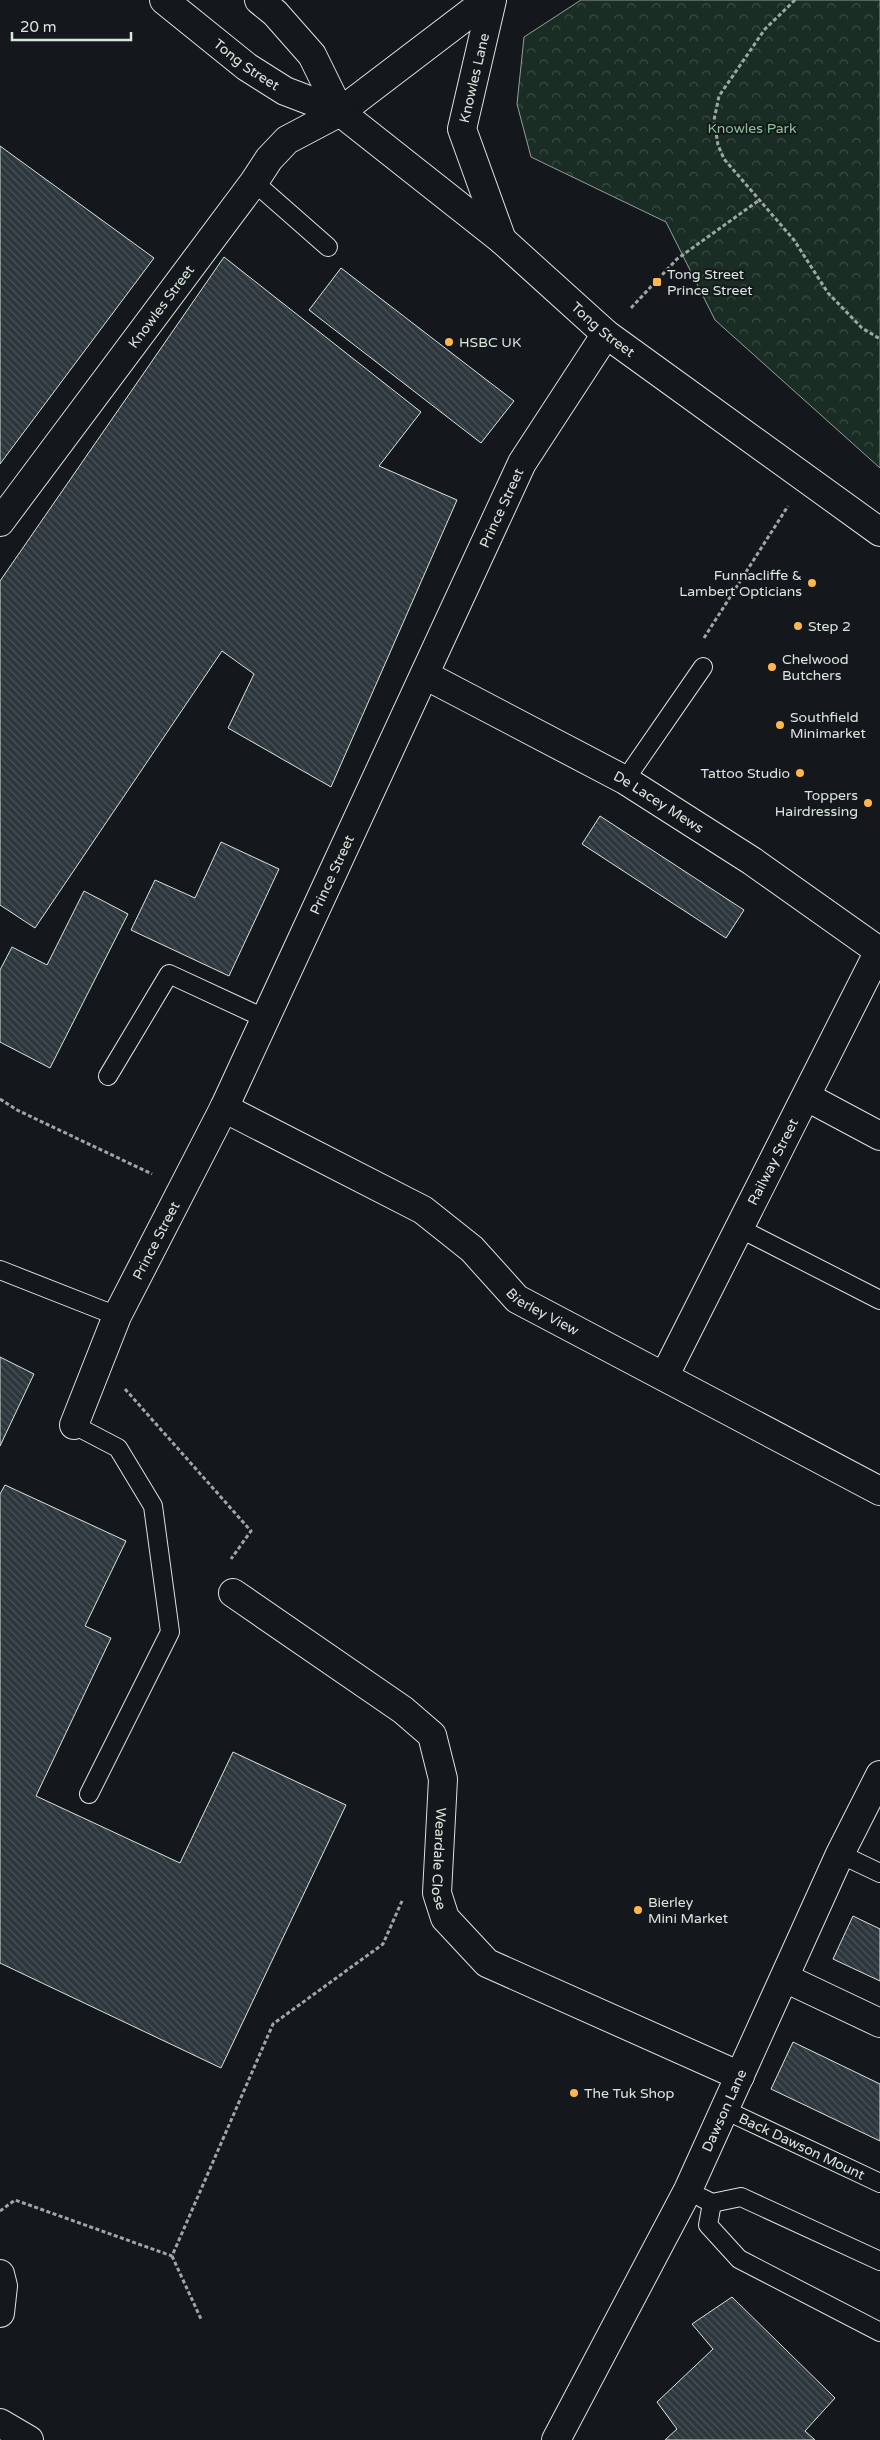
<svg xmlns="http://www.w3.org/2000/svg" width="880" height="2440" font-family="'Varela Round',sans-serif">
<defs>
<pattern id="forest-crowns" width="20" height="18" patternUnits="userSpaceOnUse" patternTransform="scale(1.25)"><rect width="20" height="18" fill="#1a2d24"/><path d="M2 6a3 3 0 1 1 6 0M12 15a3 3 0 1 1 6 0" fill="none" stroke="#3b4b43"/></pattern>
<pattern id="building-back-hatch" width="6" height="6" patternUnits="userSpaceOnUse" patternTransform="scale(1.25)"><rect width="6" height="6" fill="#2c363c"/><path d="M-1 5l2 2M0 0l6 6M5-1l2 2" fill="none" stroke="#4a5358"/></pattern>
</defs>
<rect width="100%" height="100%" fill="#14181c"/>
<path fill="url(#forest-crowns)" stroke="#939e99" d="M 581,0 L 880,0 L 880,468 L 715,320 L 666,222 L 531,157 L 517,104 L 524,37 Z"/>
<path fill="url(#building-back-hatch)" stroke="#d8e6dc" d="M 0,146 L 154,258 L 0,464 Z
M 224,257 L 421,412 L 379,466 L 457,500 L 331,787 L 228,728 L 254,674 L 222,651 L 35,928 L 0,905 L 0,581 Z
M 341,268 L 514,401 L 481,443 L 309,310 Z
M 600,816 L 744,910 L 726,938 L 582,844 Z
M 221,842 L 279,869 L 229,976 L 131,930 L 155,880 L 195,898 Z
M 84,891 L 128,914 L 50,1068 L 0,1042 L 0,970 L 12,947 L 47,965 Z
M 0,1357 L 34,1374 L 0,1446 Z
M 5,1485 L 126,1541 L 85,1626 L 111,1638 L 36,1796 L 180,1863 L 233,1752 L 346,1805 L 221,2068 L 0,1963 L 0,1494 Z
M 853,1916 L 880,1929 L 880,1981 L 833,1959 Z
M 793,2042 L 880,2084 L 880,2141 L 771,2089 Z
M 732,2297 L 835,2398 L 805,2431 L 815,2440 L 665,2440 L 677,2429 L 657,2402 L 713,2349 L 692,2324 Z"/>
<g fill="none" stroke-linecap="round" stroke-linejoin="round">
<g stroke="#d8e6dc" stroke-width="20">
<g id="lane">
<path d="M 254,182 L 328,247"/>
<path d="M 625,780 L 703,667"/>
<path d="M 108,1076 L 169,974 L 266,1019"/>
<path d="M 739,1228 L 880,1300"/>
<path d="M 0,1270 L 117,1316"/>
<path d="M 74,1425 L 118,1448 L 153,1506 L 170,1632 L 89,1794"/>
<path d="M 840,1854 L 880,1873"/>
<path id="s1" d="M 725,2110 L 880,2183"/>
<path d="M 702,2198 L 712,2203 L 741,2197 L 880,2261"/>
<path d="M 712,2203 L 708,2225 L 739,2259 L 880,2332"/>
</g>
</g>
<g stroke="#d8e6dc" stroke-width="30">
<g id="street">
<path id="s2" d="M 0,522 L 254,182 L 269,159 L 287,140 L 340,112"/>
<path id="s3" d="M 425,675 L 625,780 L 752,861 L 879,951"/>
<path d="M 807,1097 L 880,1136"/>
<path id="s4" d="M 224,1108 L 423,1210 L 472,1249 L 517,1299 L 880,1491"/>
<path id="s5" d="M 665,1375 L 880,949"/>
<path id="s6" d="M 74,1425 L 117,1316 L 224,1108 L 522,463 L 606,334"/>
<path id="s7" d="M 233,1593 L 403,1710 L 432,1735 L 443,1779 L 437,1893 L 445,1918 L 487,1963 L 740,2076"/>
<path d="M 785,1978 L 880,2023"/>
<path d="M 0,2274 L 3,2286 L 0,2313"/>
<path d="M 0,2423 L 29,2440"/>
</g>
</g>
<g stroke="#d8e6dc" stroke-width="30">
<g id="secondary">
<path d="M 492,0 L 462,129 L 502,240"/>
<path d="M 340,112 L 487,0"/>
<path id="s8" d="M 556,2440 L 688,2190 L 840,1854 L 880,1775"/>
</g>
</g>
<g stroke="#d8e6dc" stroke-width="30">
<g id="highway">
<path id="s9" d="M 164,0 L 247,67 L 285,91 L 340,112 L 502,240 L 606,334 L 880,532"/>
<path d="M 259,0 L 275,13 L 312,55 L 340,112"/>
</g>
</g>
<path stroke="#9da8a2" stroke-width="3" stroke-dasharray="4 2.5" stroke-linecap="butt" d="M 795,0 L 765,29 L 719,96 L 714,120 L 718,145 L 724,159 L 794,240 L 828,293 L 862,328 L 880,339
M 631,308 L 677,259 L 758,201
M 704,638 L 788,506
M 0,1099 L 17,1110 L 152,1174
M 125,1389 L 251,1531 L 231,1559
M 0,2211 L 15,2200 L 172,2256 L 273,2024 L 383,1944 L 402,1901
M 172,2256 L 201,2319"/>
<use href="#lane" stroke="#14181c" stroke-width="18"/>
<use href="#street" stroke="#14181c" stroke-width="28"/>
<use href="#secondary" stroke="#14181c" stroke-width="28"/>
<use href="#highway" stroke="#14181c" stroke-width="28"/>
</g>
<g fill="#ffb74d" stroke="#14181c" stroke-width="2">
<rect x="652" y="277" width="10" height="10" rx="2.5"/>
<circle cx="449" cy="342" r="5"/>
<circle cx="812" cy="583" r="5"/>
<circle cx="798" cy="626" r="5"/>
<circle cx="772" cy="667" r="5"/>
<circle cx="780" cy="725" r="5"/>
<circle cx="800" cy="773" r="5"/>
<circle cx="868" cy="803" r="5"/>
<circle cx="638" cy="1910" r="5"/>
<circle cx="574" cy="2093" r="5"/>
</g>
<g text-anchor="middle" stroke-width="4" stroke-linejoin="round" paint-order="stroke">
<g font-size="14" fill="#d8e6dc" stroke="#14181c">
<text dy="5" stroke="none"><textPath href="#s9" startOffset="105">Tong Street</textPath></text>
<text transform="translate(474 78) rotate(-77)" y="5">Knowles Lane</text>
<text dy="5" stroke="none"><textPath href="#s2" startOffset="269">Knowles Street</textPath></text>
<text dy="5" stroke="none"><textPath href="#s9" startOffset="552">Tong Street</textPath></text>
<text dy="5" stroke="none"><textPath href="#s6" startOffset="1012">Prince Street</textPath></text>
<text dy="5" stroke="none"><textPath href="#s3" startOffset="266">De Lacey Mews</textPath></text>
<text dy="5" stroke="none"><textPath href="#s6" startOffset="608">Prince Street</textPath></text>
<text dy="5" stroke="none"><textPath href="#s5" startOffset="239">Railway Street</textPath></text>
<text dy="5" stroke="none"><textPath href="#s6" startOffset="202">Prince Street</textPath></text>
<text dy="5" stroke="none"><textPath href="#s4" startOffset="382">Bierley View</textPath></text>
<text dy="5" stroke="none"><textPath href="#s7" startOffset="370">Weardale Close</textPath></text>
<text dy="5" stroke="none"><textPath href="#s8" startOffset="370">Dawson Lane</textPath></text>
<text dy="5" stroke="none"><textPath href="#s1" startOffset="85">Back Dawson Mount</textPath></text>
</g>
<g font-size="14" fill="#8ac095" stroke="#14181c">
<text x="752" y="133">Knowles Park</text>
</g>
<g font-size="14" fill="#d8e6dc" stroke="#14181c" text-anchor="start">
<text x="667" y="279">Tong Street<tspan x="667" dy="16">Prince Street</tspan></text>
<text x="459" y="347">HSBC UK</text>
<text x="802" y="580" text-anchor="end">Funnacliffe &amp;<tspan x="802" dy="16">Lambert Opticians</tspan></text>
<text x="808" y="631">Step 2</text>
<text x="782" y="664">Chelwood<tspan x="782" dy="16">Butchers</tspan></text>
<text x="790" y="722">Southfield<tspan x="790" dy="16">Minimarket</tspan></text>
<text x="790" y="778" text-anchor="end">Tattoo Studio</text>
<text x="858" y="800" text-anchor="end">Toppers<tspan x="858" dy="16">Hairdressing</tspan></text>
<text x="648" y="1907">Bierley<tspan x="648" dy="16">Mini Market</tspan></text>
<text x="584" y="2098">The Tuk Shop</text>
</g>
</g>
<path d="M12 32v8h119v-8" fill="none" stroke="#d8e6dc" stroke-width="2.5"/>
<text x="20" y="32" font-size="15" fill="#d8e6dc" stroke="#14181c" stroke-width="4" paint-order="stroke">20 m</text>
</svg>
